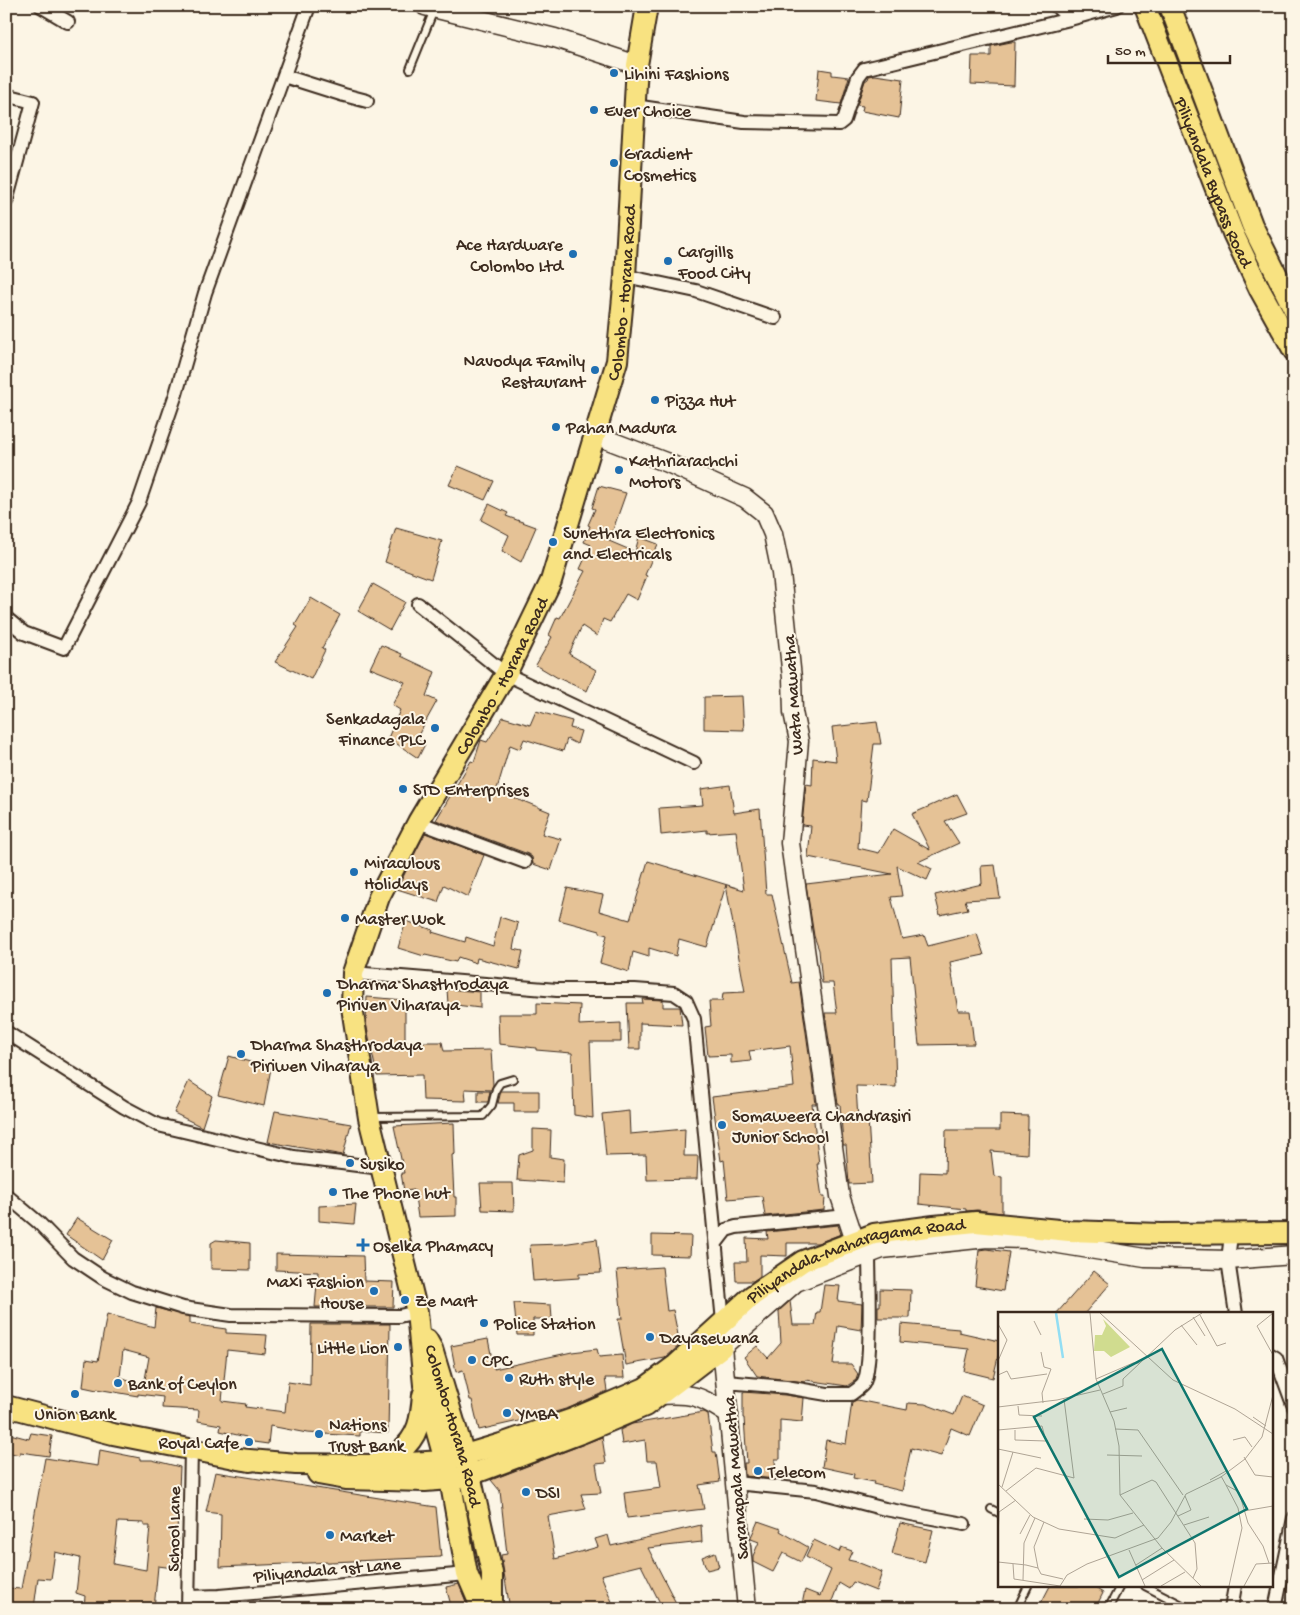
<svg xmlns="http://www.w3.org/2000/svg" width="1300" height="1615" font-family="'Gochi Hand',sans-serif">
<rect width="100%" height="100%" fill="#fcf5e5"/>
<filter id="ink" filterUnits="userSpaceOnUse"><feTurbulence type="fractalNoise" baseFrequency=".02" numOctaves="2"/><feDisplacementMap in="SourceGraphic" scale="10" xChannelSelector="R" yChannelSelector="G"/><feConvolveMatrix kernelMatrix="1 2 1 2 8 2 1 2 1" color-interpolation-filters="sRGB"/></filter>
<g filter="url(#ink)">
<path fill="#e5c296" stroke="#3b2a1e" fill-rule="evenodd" d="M 1011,42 L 1015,42 L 1014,86 L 971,84 L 972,56 L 991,56 L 991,46 Z
M 819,69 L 832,71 L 832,75 L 849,77 L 841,104 L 816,101 Z
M 875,75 L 903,79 L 899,118 L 862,111 L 863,106 L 857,105 L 865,81 L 868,79 L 869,76 Z
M 458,466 L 494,481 L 485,500 L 449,485 Z
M 599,486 L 626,493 L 609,541 L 635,552 L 639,537 L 658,544 L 645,575 L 647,576 L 637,600 L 626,594 L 610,622 L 603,619 L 597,636 L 582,626 L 569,654 L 596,670 L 587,691 L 558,678 L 536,665 L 552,637 L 549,635 L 557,617 L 560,618 L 585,571 L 580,569 L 591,545 L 584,542 L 590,526 L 588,525 L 595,509 L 592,508 Z
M 489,504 L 508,513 L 506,516 L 536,527 L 521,562 L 502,551 L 509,535 L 481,520 Z
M 396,528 L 442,541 L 431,579 L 385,562 Z
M 373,584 L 405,602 L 390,630 L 358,611 Z
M 311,598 L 340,615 L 322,648 L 325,650 L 311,679 L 275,662 L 298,627 L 295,625 Z
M 381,645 L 402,654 L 401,656 L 435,672 L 426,696 L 437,701 L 416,739 L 425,744 L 418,758 L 388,738 L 400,710 L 392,705 L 405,682 L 370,668 Z
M 742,696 L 744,730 L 704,729 L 704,697 Z
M 536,711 L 572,721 L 570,728 L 581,731 L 577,744 L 567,739 L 563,751 L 524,739 L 520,749 L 510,745 L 497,789 L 523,802 L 523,801 L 550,812 L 542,834 L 561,839 L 551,870 L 533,864 L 532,857 L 528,854 L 436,820 L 471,761 L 474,762 L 481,740 L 487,742 L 503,717 L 530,725 Z
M 877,722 L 881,744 L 874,744 L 867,801 L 861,800 L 858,848 L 879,853 L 893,829 L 930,850 L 912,814 L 957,794 L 967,813 L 945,821 L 959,843 L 918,862 L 932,869 L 927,880 L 897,866 L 902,896 L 891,897 L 902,939 L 924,935 L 928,946 L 977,934 L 984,955 L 950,962 L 958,1011 L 970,1011 L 974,1044 L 919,1045 L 910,957 L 892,958 L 896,1087 L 856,1086 L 858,1120 L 868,1119 L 872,1183 L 849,1184 L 846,1145 L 843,1145 L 843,1142 L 840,1104 L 838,1104 L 825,1013 L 837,1013 L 833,983 L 822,983 L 819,950 L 814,936 L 806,884 L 892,874 L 808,857 L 811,826 L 802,825 L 806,784 L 812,785 L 813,758 L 836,761 L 832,727 Z
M 730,785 L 734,813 L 760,809 L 766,894 L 772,894 L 792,983 L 799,982 L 816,1104 L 812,1104 L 819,1164 L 817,1164 L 822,1197 L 825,1197 L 824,1210 L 765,1216 L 762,1196 L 728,1199 L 724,1160 L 721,1161 L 712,1097 L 794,1087 L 790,1046 L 749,1051 L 751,1061 L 731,1063 L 731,1055 L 708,1056 L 705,1027 L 711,1026 L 709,1001 L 722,1001 L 723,993 L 745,992 L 726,885 L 707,947 L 679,939 L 676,956 L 649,948 L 649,957 L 633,952 L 629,972 L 600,963 L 607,935 L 600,933 L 600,931 L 559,920 L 567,888 L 603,895 L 599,911 L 630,920 L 648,861 L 744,890 L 736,831 L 707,833 L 707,830 L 661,835 L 659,808 L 703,805 L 701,789 Z
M 425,833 L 484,855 L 468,897 L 444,885 L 438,902 L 397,889 Z
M 995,865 L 1000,898 L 965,900 L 968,909 L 940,915 L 935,895 L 982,884 L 981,866 Z
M 500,917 L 518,923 L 513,949 L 523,951 L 519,969 L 477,958 L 476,963 L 458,957 L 456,962 L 425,955 L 424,956 L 398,948 L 406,921 L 433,930 L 432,932 L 465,942 L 466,937 L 493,946 Z
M 447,989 L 480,992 L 480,1008 L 448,1004 Z
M 367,997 L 405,1000 L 405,1042 L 442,1042 L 444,1051 L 491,1050 L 493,1085 L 491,1090 L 465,1089 L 466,1101 L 423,1100 L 422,1075 L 377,1076 L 366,1023 Z
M 642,999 L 663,1000 L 663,1007 L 680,1007 L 682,1025 L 640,1023 L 640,1049 L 629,1049 L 627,1003 L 643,1003 Z
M 537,1003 L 580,1005 L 579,1025 L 621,1023 L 621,1042 L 590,1042 L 593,1118 L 574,1115 L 572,1053 L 536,1050 L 536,1048 L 499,1044 L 498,1014 L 537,1014 Z
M 229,1056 L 271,1068 L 264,1106 L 218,1095 Z
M 189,1081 L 212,1096 L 202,1127 L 174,1113 Z
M 478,1091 L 490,1091 L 488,1102 L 478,1102 Z
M 501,1091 L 539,1091 L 539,1112 L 514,1112 L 514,1103 L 498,1103 Z
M 275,1111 L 351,1124 L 343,1155 L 268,1142 Z
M 629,1111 L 630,1134 L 685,1129 L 684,1156 L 698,1156 L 697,1179 L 647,1180 L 646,1155 L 606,1156 L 602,1114 Z
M 1000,1115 L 1028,1116 L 1028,1123 L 1027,1154 L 991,1151 L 994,1176 L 1002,1177 L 1002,1213 L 977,1210 L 966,1211 L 966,1209 L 919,1204 L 920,1172 L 945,1173 L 946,1130 L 1000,1130 Z
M 454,1123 L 455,1154 L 452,1155 L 454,1197 L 456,1197 L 456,1216 L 418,1217 L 414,1190 L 404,1191 L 401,1173 L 404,1173 L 394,1126 Z
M 533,1129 L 551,1130 L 550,1157 L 564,1159 L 563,1183 L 517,1180 L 519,1155 L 533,1150 Z
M 480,1183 L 513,1183 L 514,1211 L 482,1210 Z
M 356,1204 L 354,1224 L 319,1221 L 319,1206 Z
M 77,1218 L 113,1240 L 102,1260 L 66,1235 Z
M 838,1225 L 841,1234 L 818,1243 L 787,1243 L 787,1256 L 760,1255 L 760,1276 L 753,1281 L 736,1281 L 735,1262 L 747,1262 L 746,1238 L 768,1239 L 767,1232 Z
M 652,1235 L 691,1236 L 690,1256 L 652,1255 Z
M 597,1239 L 601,1273 L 579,1274 L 579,1278 L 533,1281 L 530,1245 L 562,1244 Z
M 216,1240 L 250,1243 L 250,1270 L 211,1269 L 211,1243 Z
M 986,1249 L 1009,1252 L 1003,1291 L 975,1286 L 979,1250 Z
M 276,1254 L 363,1256 L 364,1281 L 394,1282 L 393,1307 L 315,1307 L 318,1272 L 276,1270 Z
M 662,1267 L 667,1311 L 673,1310 L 680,1345 L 665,1358 L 626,1365 L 618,1319 L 622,1319 L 617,1270 Z
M 1094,1271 L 1110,1284 L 1084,1314 L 1056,1314 Z
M 824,1285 L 840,1286 L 838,1301 L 862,1304 L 861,1330 L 838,1326 L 833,1364 L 851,1364 L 858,1374 L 856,1380 L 847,1386 L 806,1380 L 805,1382 L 757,1376 L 744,1357 L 757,1346 L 768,1358 L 781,1343 L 779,1311 L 790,1301 L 793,1325 L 815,1325 L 817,1312 L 820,1312 Z
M 880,1289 L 911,1290 L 910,1318 L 878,1318 L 878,1306 L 880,1306 Z
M 514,1303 L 551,1305 L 552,1319 L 533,1319 L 533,1335 L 517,1335 Z
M 156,1308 L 190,1317 L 190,1324 L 226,1329 L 226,1333 L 267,1335 L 265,1354 L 227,1350 L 222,1401 L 246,1404 L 245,1407 L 285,1412 L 288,1382 L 310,1385 L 311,1324 L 390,1324 L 388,1433 L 360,1431 L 360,1436 L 307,1433 L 270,1426 L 268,1444 L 246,1441 L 246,1437 L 220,1431 L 221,1425 L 198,1421 L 199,1410 L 162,1408 L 163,1397 L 138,1394 L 138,1396 L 97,1389 L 97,1390 L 83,1387 L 86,1359 L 98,1361 L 107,1314 L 154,1327 ZM 123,1350 L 149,1357 L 144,1385 L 120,1377 Z
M 901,1324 L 959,1329 L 959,1332 L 999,1341 L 999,1353 L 993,1378 L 964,1371 L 969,1349 L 900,1342 Z
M 488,1339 L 494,1369 L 572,1352 L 597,1349 L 599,1357 L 622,1355 L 624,1378 L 605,1378 L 607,1391 L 569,1408 L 545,1415 L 479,1430 L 472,1400 L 470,1400 L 463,1370 L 456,1372 L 451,1346 Z
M 743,1392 L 785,1395 L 804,1398 L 802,1422 L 780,1420 L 780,1459 L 775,1459 L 776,1479 L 745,1476 L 744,1463 L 747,1463 L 744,1418 L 743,1418 Z
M 962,1396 L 983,1405 L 970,1436 L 951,1428 L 941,1456 L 911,1448 L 902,1491 L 873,1484 L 874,1482 L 853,1478 L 854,1474 L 822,1467 L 826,1440 L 846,1444 L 852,1402 L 857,1400 L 907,1410 L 908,1403 L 925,1404 L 954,1415 Z
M 704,1412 L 708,1414 L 713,1452 L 716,1452 L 720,1482 L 699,1485 L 704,1509 L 627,1518 L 624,1493 L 661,1488 L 657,1461 L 647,1461 L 645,1440 L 622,1444 L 620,1430 L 632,1424 Z
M 6,1433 L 29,1439 L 31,1433 L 52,1436 L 49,1456 L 20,1452 L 20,1455 L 6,1452 Z
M 602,1437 L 606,1463 L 596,1464 L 601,1493 L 581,1494 L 586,1509 L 548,1516 L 555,1559 L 598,1547 L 595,1539 L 608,1535 L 611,1546 L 701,1525 L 702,1542 L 648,1548 L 679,1609 L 663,1609 L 641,1565 L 601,1575 L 615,1609 L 510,1609 L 501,1555 L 507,1554 L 500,1491 L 491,1480 Z
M 100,1450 L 140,1458 L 140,1460 L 152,1460 L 180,1467 L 177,1533 L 179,1533 L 174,1568 L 158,1566 L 154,1609 L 84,1609 L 85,1596 L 76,1593 L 80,1558 L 55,1552 L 51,1579 L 38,1578 L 34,1608 L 6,1603 L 8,1588 L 21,1589 L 45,1458 L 98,1466 ZM 118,1522 L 144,1523 L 144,1526 L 150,1526 L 146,1570 L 113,1564 Z
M 215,1472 L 436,1507 L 441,1557 L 220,1567 L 221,1514 L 206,1512 Z
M 758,1521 L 781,1529 L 780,1531 L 808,1547 L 801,1562 L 783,1553 L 773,1572 L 753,1562 L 753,1556 L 759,1542 L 751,1539 L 751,1537 Z
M 900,1523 L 933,1530 L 925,1562 L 892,1554 Z
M 814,1540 L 837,1551 L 839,1552 L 841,1547 L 852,1551 L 848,1560 L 857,1562 L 882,1572 L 876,1591 L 853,1582 L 849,1589 L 839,1583 L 832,1601 L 850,1609 L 801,1609 L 805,1590 L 820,1596 L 831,1570 L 806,1557 Z
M 715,1552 L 719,1567 L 707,1570 L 702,1557 Z
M 459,1584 L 469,1609 L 452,1609 L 446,1587 Z
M 1050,1586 L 1092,1586 L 1103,1593 L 1095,1609 L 1038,1609 Z"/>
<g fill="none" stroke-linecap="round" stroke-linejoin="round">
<g stroke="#3b2a1e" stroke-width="10">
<path id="lane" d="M 410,69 L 434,10
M 373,1117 L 483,1116 L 492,1105 L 496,1089 L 500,1083 L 513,1079
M 991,1509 L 999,1513
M 1145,1586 L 1190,1609
M 1017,1609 L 1028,1586
M 1108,1609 L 1120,1586"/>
</g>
<g stroke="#3b2a1e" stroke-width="16">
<path id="street" d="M 41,6 L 68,22
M 1056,6 L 1070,19 L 1117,6
M 284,76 L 344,95 L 367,101
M 6,95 L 33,102 L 6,202
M 634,106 L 744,122 L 839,124 L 844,120 L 858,77 L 864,69 L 1070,19
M 625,276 L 696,291 L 775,318
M 418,604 L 506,674 L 694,763
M 6,618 L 24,633 L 64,648 L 139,502 L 176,394 L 205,293 L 309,6
M 418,822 L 525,862
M 353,973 L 557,990 L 635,990 L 674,993 L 686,1001 L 694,1019 L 723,1322
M 6,1032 L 124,1107 L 158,1125 L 294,1157 L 381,1168
M 6,1195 L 39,1223 L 73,1258 L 103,1278 L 132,1292 L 183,1308 L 231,1315 L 399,1316 L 417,1312
M 1231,1235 L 1228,1260 L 1236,1314
M 716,1243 L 726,1230 L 736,1227 L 847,1216
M 1271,1355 L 1276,1358 L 1294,1407
M 726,1382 L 786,1387 L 827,1394 L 851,1394 C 855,1391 860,1388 863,1384 C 873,1370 869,1276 869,1254
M 735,1483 L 816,1491 L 885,1509 L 964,1524
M 189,1597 L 219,1596 L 467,1574
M 188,1609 L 191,1449
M 1231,1609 L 1235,1586
M 1275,1609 L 1294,1518"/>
</g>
<g stroke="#3b2a1e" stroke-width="21">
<path id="secondary" d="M 425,6 L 555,38 L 637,65
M 595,435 L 668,463 L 745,498 L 764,513 L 773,534 L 781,573 L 792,678 L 793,712 L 799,741 L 790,843 L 840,1196 L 855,1241
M 723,1335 L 722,1347 L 747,1609
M 722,1347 L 796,1282 L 882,1249 L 987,1238 L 1028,1239 L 1145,1258 L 1228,1260 L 1294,1255
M 659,1395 C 693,1393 701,1396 729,1415"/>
</g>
<g stroke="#3b2a1e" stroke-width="24">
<g id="primary">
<path id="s1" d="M 1145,6 L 1233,233 L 1260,290 L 1294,351"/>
<path d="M 1170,6 L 1252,225 L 1294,309"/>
<path id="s2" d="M 427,1340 L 432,1349 L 470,1475 L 492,1573 L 492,1609"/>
<path d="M 6,1406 L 113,1434 L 250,1461"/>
<path id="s3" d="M 238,1459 L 296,1464 L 371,1465 L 445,1461 L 501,1444 L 573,1419 L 645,1388 L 676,1365 L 752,1296 L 803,1261 L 874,1234 L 934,1226 L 976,1222 L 1069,1231 L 1161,1234 L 1294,1233"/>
<path d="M 377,1462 C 384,1459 393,1457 399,1452 C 419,1437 421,1418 423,1395"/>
<path d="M 318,1474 L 346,1479 L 425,1481 L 450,1479 L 470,1475 L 581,1433 L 645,1406 L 722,1347"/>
<path id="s4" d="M 482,1609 L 467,1574 L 450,1479 L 424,1385 L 417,1312 L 369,1118 L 352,1007 L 353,973 L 379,897 L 418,822 L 506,674 L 551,581 L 617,361 L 625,276 L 637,65 L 647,6"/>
</g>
</g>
<use href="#lane" stroke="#fcf5e5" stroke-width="6"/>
<use href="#street" stroke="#fcf5e5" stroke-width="12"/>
<use href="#secondary" stroke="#fcf5e5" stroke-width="18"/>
<use href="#primary" stroke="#f8e281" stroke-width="20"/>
</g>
</g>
<g fill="#1f6fb2" stroke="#fcf5e5" stroke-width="2">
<circle cx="614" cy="73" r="5"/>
<circle cx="594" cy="110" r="5"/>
<circle cx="614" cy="163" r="5"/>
<circle cx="573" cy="254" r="5"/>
<circle cx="668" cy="261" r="5"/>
<circle cx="595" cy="370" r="5"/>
<circle cx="655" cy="400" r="5"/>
<circle cx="556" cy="427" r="5"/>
<circle cx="619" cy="470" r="5"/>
<circle cx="553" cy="542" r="5"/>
<circle cx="435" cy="728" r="5"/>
<circle cx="403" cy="789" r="5"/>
<circle cx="354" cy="872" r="5"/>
<circle cx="345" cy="918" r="5"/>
<circle cx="327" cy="993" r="5"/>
<circle cx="241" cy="1054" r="5"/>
<circle cx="722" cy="1125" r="5"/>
<circle cx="350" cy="1163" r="5"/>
<circle cx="333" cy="1192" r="5"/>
<path d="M360.5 1237.5h5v5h5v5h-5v5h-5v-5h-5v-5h5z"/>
<circle cx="374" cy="1291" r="5"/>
<circle cx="405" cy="1300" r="5"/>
<circle cx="484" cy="1323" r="5"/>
<circle cx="650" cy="1337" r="5"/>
<circle cx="398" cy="1347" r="5"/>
<circle cx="472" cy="1360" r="5"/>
<circle cx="509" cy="1378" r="5"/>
<circle cx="118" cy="1383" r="5"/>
<circle cx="75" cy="1394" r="5"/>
<circle cx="507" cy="1413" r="5"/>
<circle cx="319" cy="1434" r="5"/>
<circle cx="249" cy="1442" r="5"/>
<circle cx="758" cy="1471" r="5"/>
<circle cx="526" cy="1492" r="5"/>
<circle cx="330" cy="1535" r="5"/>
</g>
<g text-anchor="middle" stroke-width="4" stroke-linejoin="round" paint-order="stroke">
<g font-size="18" fill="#3b2a1e" stroke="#fcf5e5" text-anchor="start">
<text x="624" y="79">Lihini Fashions</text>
<text x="604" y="116">Ever Choice</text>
<text x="624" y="159">Gradient<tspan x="624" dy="21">Cosmetics</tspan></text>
<text x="563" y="250" text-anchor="end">Ace Hardware<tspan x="563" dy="21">Colombo Ltd</tspan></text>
<text x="678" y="257">Cargills<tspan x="678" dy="21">Food City</tspan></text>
<text x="585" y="366" text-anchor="end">Navodya Family<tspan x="585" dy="21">Restaurant</tspan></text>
<text x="665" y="406">Pizza Hut</text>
<text x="566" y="433">Pahan Madura</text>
<text x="629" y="466">Kathriarachchi<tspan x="629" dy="21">Motors</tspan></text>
<text x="563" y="538">Sunethra Electronics<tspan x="563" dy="21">and Electricals</tspan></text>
<text x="425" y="724" text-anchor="end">Senkadagala<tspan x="425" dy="21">Finance PLC</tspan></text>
<text x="413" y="795">STD Enterprises</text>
<text x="364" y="868">Miraculous<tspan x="364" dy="21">Holidays</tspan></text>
<text x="355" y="924">Master Wok</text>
<text x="337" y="989">Dharma Shasthrodaya<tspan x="337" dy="21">Piriven Viharaya</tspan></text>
<text x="251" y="1050">Dharma Shasthrodaya<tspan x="251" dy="21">Piriwen Viharaya</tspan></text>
<text x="732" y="1121">Somaweera Chandrasiri<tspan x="732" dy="21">Junior School</tspan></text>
<text x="360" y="1169">Susiko</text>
<text x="343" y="1198">The Phone hut</text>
<text x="373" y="1251">Oselka Phamacy</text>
<text x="364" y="1287" text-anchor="end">Maxi Fashion<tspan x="364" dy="21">House</tspan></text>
<text x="415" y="1306">Ze Mart</text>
<text x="494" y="1329">Police Station</text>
<text x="660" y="1343">Dayasewana</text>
<text x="388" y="1353" text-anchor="end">Little Lion</text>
<text x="482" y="1366">CPC</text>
<text x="519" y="1384">Ruth style</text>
<text x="128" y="1389">Bank of Ceylon</text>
<text x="75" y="1419" text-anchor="middle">Union Bank</text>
<text x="517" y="1419">YMBA</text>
<text x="329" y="1430">Nations<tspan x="329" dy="21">Trust Bank</tspan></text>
<text x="239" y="1448" text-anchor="end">Royal Cafe</text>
<text x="768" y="1477">Telecom</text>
<text x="536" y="1498">DSI</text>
<text x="340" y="1541">Market</text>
</g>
<g font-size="18" fill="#3b2a1e" stroke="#fcf5e5">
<text dy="6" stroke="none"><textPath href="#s1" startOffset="189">Piliyandala Bypass Road</textPath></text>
<text dy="6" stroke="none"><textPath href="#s4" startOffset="1390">Colombo - Horana Road</textPath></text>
<text dy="6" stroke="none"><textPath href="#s4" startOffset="985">Colombo - Horana Road</textPath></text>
<text transform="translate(792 695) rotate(-94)" y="6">Wata Mawatha</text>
<text dy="6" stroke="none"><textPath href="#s3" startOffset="674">Piliyandala-Maharagama Road</textPath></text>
<text dy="6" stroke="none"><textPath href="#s2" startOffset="90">Colombo-Horana Road</textPath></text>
<text transform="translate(735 1478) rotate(-95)" y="6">Saranapala Mawatha</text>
<text transform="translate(173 1529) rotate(-89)" y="6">School Lane</text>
<text transform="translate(327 1569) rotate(-5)" y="6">Piliyandala 1st Lane</text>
</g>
</g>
<g transform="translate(998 1312)">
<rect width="275" height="275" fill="#fcf5e5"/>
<path d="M 105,7 L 132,35 L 113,45 L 106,39 L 96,39 L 97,23 L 104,23 L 108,14 Z" fill="#d0dc8f"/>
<path fill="none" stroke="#93def3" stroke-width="2.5" d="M 58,1 L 65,46"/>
<path fill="none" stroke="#afa495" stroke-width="1" d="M 92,1 L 98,67 L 116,109 L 121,134 L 122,183 L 164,236 L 203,274M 102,1 L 175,68 L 237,97 L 275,122M 275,1 L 259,14 L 275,43M 202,3 L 219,34 L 228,31M 195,5 L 207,24M 36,9 L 43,23M 0,12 L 9,28 L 0,49M 183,13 L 199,33M 43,40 L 46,55 L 53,57 L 44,81 L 45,91M 0,63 L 9,59 L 13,67 L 49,62M 98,67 L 135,51 L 142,51 L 177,18 L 204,1M 105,82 L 125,74 L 125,67 L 142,51M 20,94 L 21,103 L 44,104M 0,95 L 59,88 L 102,78M 112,100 L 129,96M 255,105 L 268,114M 117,117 L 140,118 L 185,183M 0,118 L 44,114 L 48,129 L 17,128 L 17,118M 235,128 L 247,125 L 254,135M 0,137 L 43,146M 109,143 L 144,144M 246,145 L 257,163 L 275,165M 223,164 L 228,173 L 241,180 L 250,211 L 265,234 L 271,251M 212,168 L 228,159M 0,172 L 35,205 L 61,217 L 117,226 L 146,213M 228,173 L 240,196 L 244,216 L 231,274M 4,175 L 15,140M 8,179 L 38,156 L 76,166 L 66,87M 122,183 L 154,168 L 158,170 L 197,231 L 199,257 L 195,266M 246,199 L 275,194M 180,204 L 193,198 L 187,184M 86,207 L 110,208 L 135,201M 186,213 L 211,205M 22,222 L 32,203M 0,229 L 1,200 L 18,188M 131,238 L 147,274M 0,250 L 28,253 L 40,256 L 43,262 L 65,267M 15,252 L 16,267 L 62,274M 138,253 L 164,236M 40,256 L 36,235 L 46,210M 25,268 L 26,231 L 37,206M 144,268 L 176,248M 62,274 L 69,263 L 89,252 L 160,226 L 173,210 L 188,182 L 223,165 L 247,147 L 264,125 L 275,83M 163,274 L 187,260M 246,274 L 258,252 L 275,251"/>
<path fill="#0f766e" fill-opacity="0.15" stroke="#0f766e" stroke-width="2.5" d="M 164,37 L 249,197 L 121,265 L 36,105 Z"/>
<rect width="275" height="275" fill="none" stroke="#3b2a1e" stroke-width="2.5"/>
</g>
<rect width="1300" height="1615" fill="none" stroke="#fcf5e5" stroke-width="25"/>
<rect x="12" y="12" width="1275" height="1590" fill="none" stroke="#3b2a1e" stroke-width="2" filter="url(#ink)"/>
<path d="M1108 55v8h122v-8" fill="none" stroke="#3b2a1e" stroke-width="2.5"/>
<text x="1115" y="55" font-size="15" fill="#3b2a1e" stroke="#fcf5e5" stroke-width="4" paint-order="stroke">50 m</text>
</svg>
